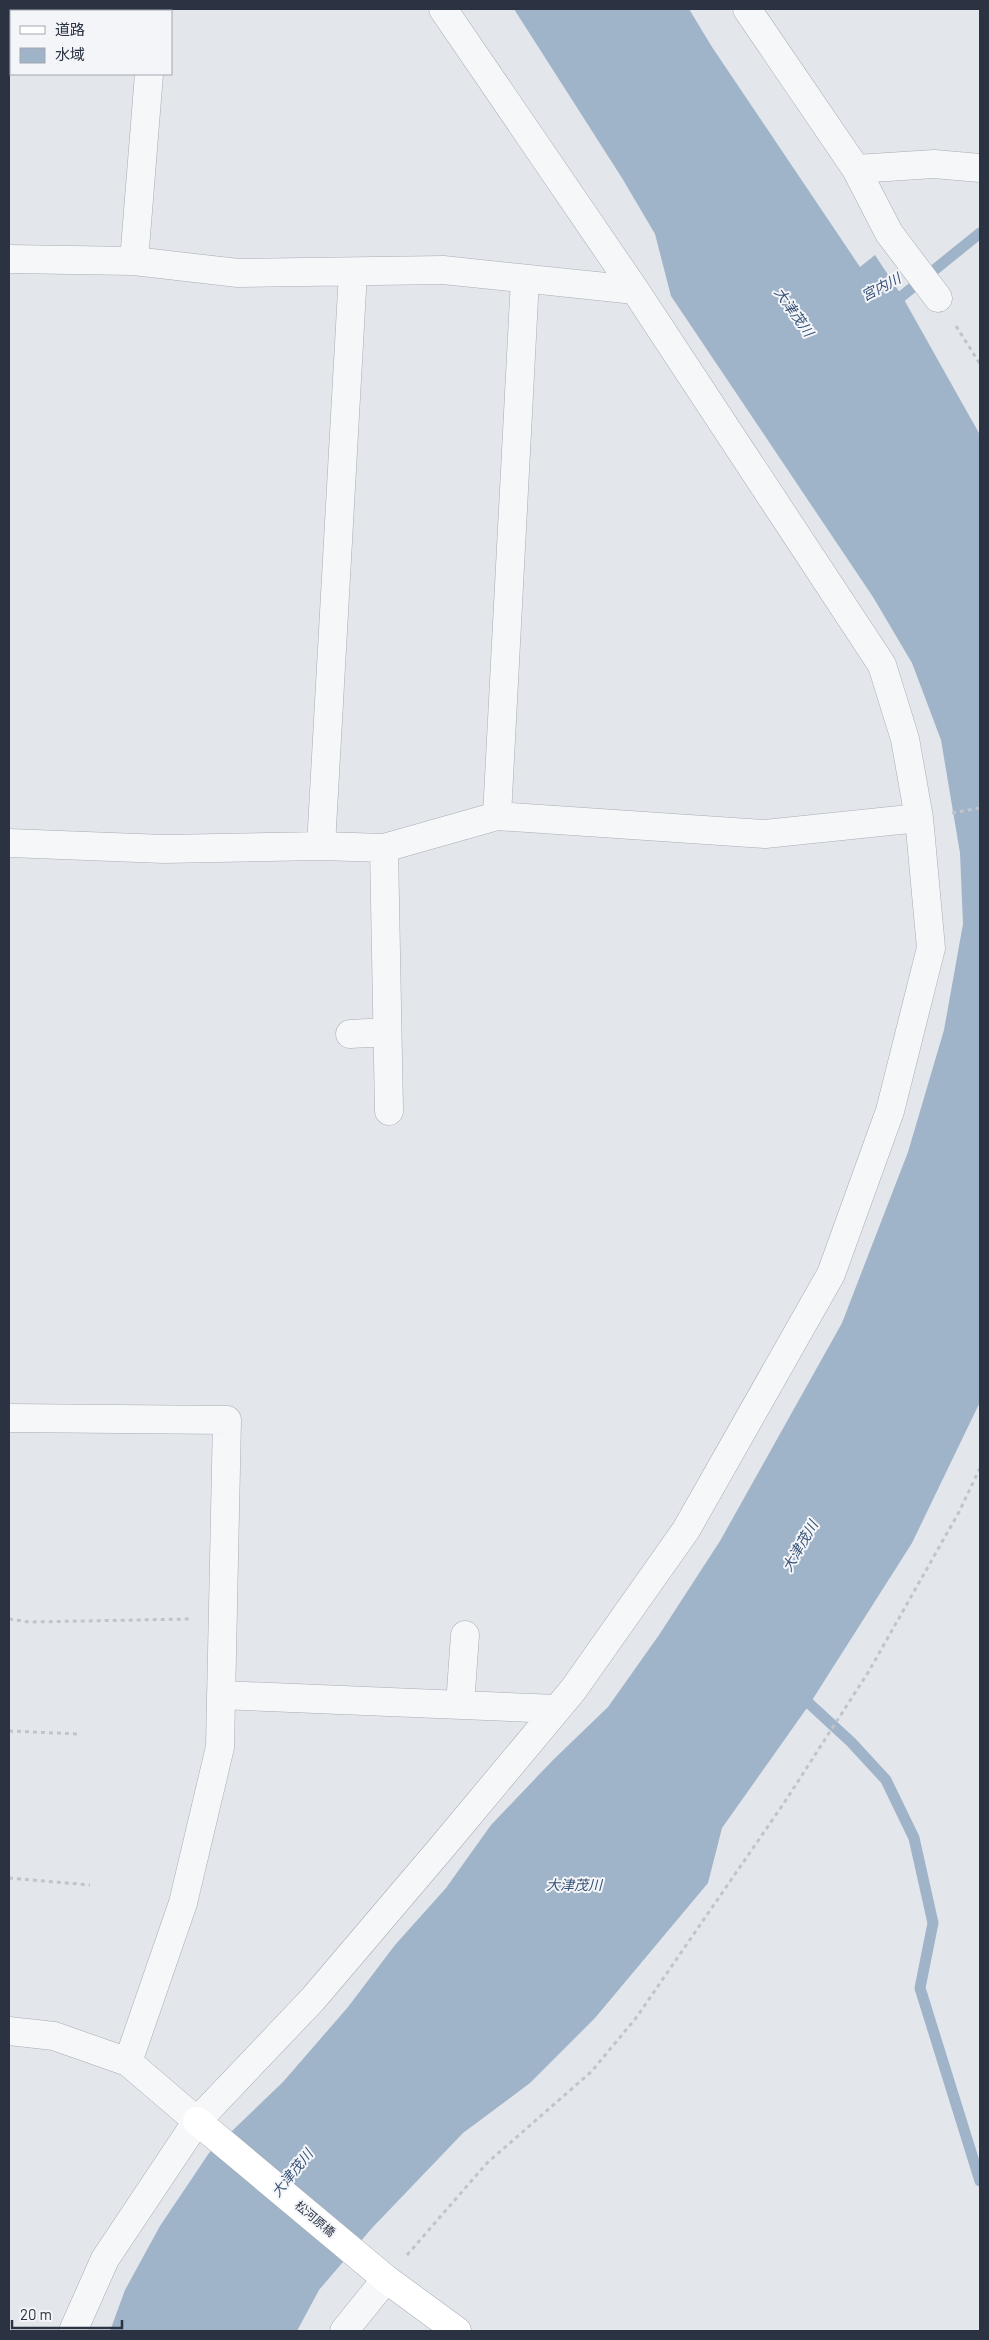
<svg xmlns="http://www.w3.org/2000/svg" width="989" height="2340" font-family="Barlow,'Noto Sans JP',sans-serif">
<rect width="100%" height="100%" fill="#e3e6eb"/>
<path fill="#9fb3c9" d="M 514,9 L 689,9 L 712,47 L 860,267 L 875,255 L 902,296 L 980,435 L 980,1402 L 912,1543 L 809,1705 L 722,1828 L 708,1883 L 595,2018 L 530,2083 L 463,2133 L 372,2228 L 319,2290 L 297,2331 L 110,2331 L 125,2290 L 160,2226 L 209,2153 L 283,2082 L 348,2007 L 395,1945 L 446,1888 L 491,1825 L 553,1760 L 608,1707 L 659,1635 L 720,1541 L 842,1323 L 908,1152 L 944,1030 L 963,924 L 960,853 L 941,740 L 912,663 L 873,597 L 671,296 L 655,234 L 622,178 Z"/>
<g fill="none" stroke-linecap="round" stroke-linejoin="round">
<path stroke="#9fb3c9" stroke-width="11" d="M 888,302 L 902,296 L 980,233
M 800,1695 L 851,1742 L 886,1780 L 914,1838 L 933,1923 L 920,1988 L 980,2181"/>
<g stroke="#a8adb5" stroke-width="29">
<path id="street" d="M 747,9 L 856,169 L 889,233 L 938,298
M 154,11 L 154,9
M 856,169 L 934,164 L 980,168
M 9,259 L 134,261 L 238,273 L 443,270 L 635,290
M 134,261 L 149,74
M 497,816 L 525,279
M 9,843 L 164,849 L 321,846 L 384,848 L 497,816 L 765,834 L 919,818
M 321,846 L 353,272
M 384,848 L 389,1111
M 350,1034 L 387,1032
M 9,1418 L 227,1420 L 220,1747 L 183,1903 L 128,2062
M 221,1695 L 557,1709
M 460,1705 L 465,1635
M 9,2031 L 54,2036 L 128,2062 L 197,2121
M 73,2331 L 105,2259 L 197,2121 L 313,1999 L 443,1846 L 573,1690 L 686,1530 L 831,1274 L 890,1111 L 931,948 L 919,818 L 905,739 L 882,665 L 635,290 L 443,9
M 344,2331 L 386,2279"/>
</g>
<g stroke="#a8adb5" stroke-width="29">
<path id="secondary" d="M 197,2121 L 386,2279 L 457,2331"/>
</g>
<path stroke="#c1c4ca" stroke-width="3" stroke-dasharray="4 4" stroke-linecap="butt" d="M 956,326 L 980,364
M 952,813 L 980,808
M 9,1619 L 29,1622 L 190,1619
M 9,1731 L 78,1734
M 9,1878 L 90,1885
M 407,2255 L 487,2163 L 591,2072 L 636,2018 L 784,1803 L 869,1671 L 959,1512 L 980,1468"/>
<use href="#street" stroke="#f6f7f9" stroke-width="28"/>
<use href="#secondary" stroke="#fff" stroke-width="28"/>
</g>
<g text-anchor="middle" stroke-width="4" stroke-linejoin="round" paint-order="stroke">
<g font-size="12" fill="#2b3343" stroke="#f3f5f8">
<text transform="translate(315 2219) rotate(40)" y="4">松河原橋</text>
</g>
<g font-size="14" font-style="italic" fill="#365176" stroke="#f3f5f8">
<text transform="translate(881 287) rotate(-28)" y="5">宮内川</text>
<text transform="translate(794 312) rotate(55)" y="5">大津茂川</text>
<text transform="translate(800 1546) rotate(-60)" y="5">大津茂川</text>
<text x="574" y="1890">大津茂川</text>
<text transform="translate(292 2173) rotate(-51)" y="5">大津茂川</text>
</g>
</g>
<rect width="989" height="2340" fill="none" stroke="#2b3343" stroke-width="20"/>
<rect x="10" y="10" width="162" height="65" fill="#f3f5f8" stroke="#a3a7b0"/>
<rect x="20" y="26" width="25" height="8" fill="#ffffff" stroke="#a3a7b0"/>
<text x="55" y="35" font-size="15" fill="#2b3343">道路</text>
<rect x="20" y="48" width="25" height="15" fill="#9fb3c9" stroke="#a3a7b0"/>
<text x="55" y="60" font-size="15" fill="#2b3343">水域</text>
<path d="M12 2320v8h110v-8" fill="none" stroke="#2b3343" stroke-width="2.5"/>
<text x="20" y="2320" font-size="15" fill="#2b3343" stroke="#f3f5f8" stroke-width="4" paint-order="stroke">20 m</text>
</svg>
